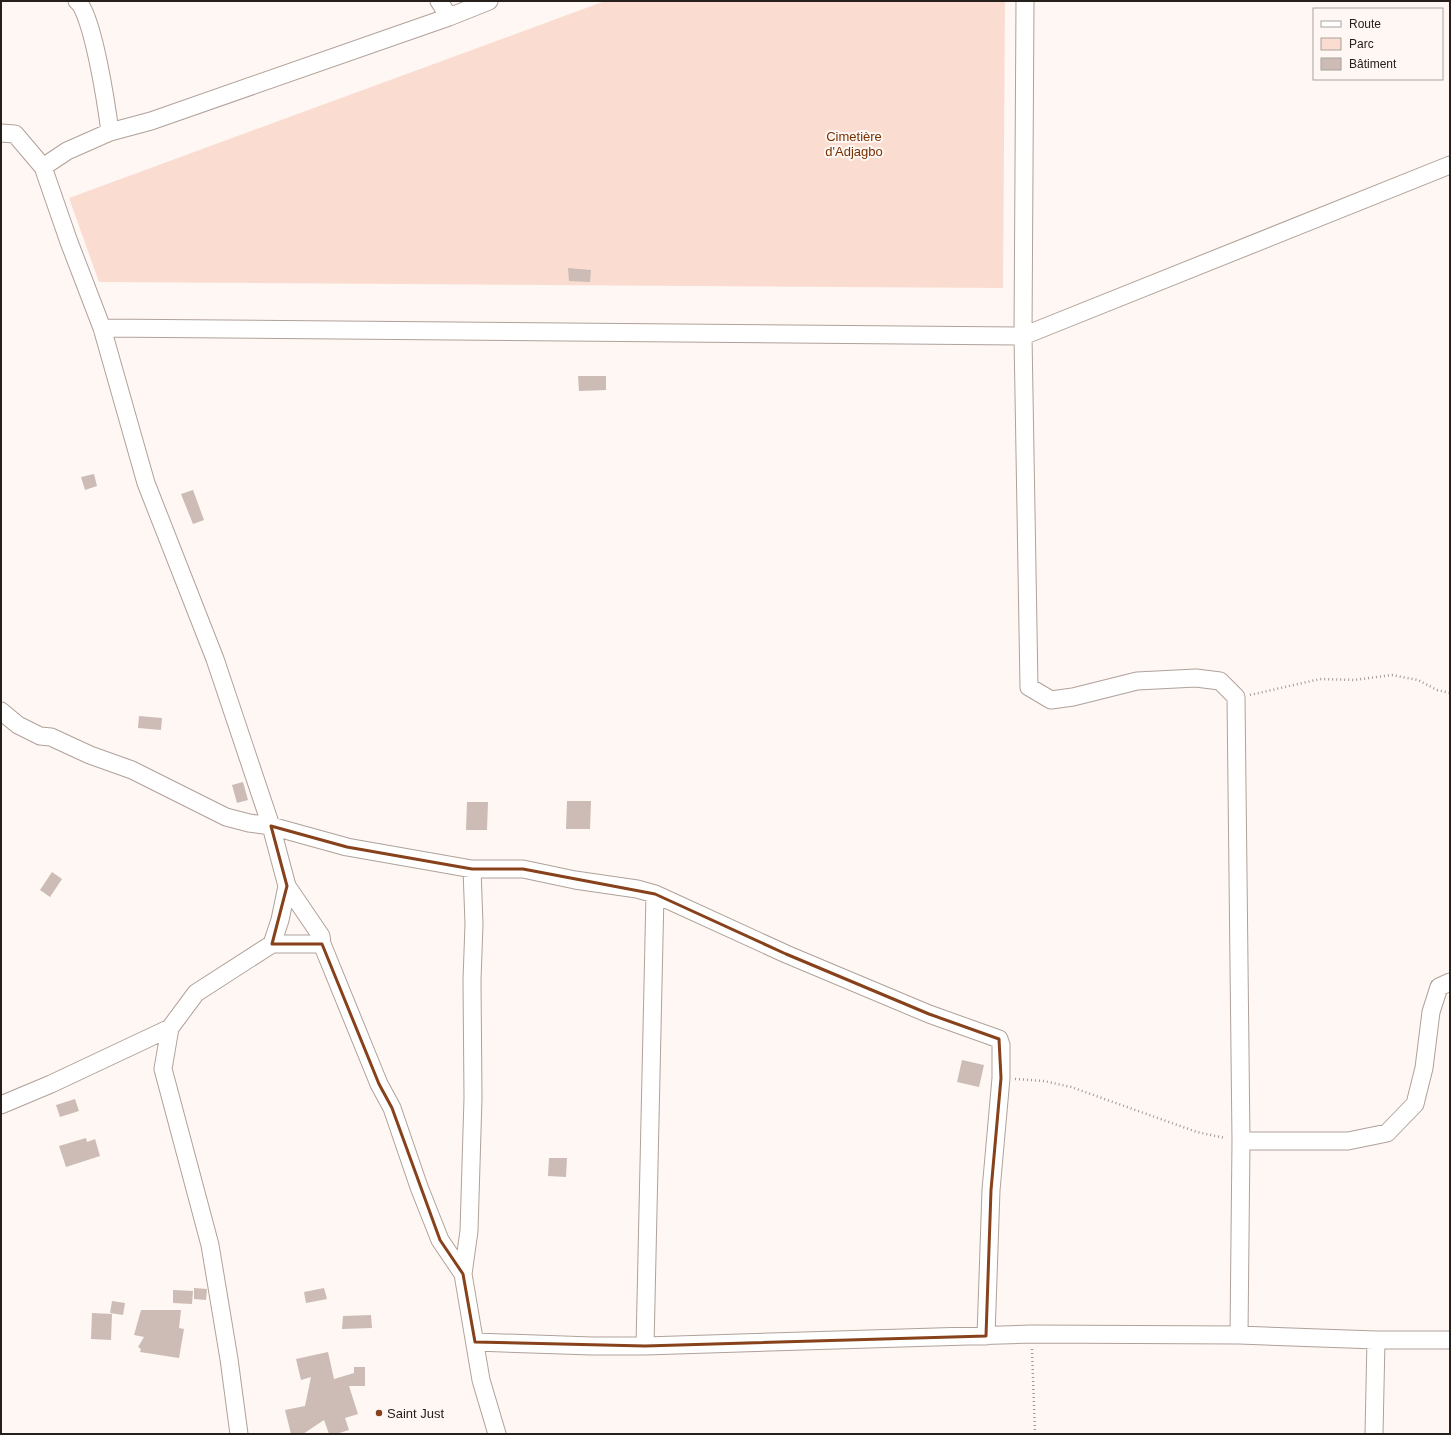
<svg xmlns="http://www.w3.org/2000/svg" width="1451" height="1435" font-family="Helvetica,sans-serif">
<rect width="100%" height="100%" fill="#fef7f4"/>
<path fill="#faddd0" d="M 605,1 L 1005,1 L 1003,288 L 99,282 L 69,198 Z"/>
<path fill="#ccbcb5" d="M 568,268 L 591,270 L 590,282 L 569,281 Z
M 578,376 L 606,376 L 606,390 L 579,391 Z
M 94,474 L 97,486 L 85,490 L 81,477 Z
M 193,490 L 204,520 L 193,524 L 181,494 Z
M 139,716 L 162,718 L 161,730 L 138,728 Z
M 243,782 L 248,800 L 237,803 L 232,785 Z
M 567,801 L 591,801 L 590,829 L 566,829 Z
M 467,802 L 488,802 L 487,830 L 466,830 Z
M 52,872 L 62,879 L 50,897 L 40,890 Z
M 962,1060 L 984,1065 L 979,1087 L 957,1082 Z
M 75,1099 L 79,1111 L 60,1117 L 56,1105 Z
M 86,1138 L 87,1142 L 95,1139 L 100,1156 L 66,1167 L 59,1146 Z
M 549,1158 L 567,1158 L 566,1177 L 548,1176 Z
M 194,1288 L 207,1289 L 206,1300 L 194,1299 Z
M 324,1288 L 327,1299 L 306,1303 L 304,1292 Z
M 173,1290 L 193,1291 L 192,1304 L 173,1303 Z
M 112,1301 L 125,1303 L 123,1315 L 110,1313 Z
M 141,1310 L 181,1310 L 179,1328 L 184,1329 L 179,1358 L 140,1352 L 141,1349 L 138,1347 L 144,1337 L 134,1335 Z
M 92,1313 L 112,1314 L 111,1340 L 91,1339 Z
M 371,1315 L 372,1328 L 342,1329 L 343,1316 Z
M 328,1352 L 334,1379 L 354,1373 L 354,1367 L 365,1367 L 365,1386 L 349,1386 L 358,1414 L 345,1418 L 349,1430 L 336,1434 L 329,1434 L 324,1420 L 303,1434 L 291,1434 L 285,1410 L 305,1406 L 311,1377 L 301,1380 L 296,1359 Z"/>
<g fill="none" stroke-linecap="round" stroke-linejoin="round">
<g stroke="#b0a199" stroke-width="19">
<path id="minor" d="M 77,1 C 93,13 107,109 110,132
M 439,1 L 449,17
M 1025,1 L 1023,336 L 1029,687 L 1051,700 L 1073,697 L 1137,681 L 1196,678 L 1220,681 L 1236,697 L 1241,1141 L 1239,1335
M 1,133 L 15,134 L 43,167 L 69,242 L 102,328 L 146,483 L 215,659 L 271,826 L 287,886 L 321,936 L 322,944 L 379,1084 L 392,1108 L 419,1187 L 440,1240 L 463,1274
M 43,167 L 67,151 L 110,132 L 151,121 L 449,17 L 489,1
M 102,328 L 1023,336 L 1450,165
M 1,711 L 18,725 L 40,736 L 51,737 L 90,755 L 132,770 L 226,817 L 249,823 L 271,826 L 347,847 L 472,869 L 523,869 L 575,880 L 637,889 L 655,894 L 786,954 L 929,1014 L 999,1039 L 1001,1045 L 1001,1078 L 991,1190 L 986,1336
M 472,869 L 474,924 L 472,980 L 473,1098 L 469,1231 L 463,1274 L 481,1380 L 497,1434
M 272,944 L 280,920 L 287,886
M 170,1028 L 163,1069 L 210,1245 L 229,1359 L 239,1434
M 1,1105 L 51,1084 L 170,1028 L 196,993 L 272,944 L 322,944
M 1241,1141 L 1348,1141 L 1387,1133 L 1415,1104 L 1424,1068 L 1431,1012 L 1439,987 L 1450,982
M 475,1342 L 592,1346 L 645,1346 L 1031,1334 L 1239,1335 L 1376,1340 L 1450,1340
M 645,1346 L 655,894
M 1374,1434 L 1376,1340"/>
</g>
<path stroke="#9f9996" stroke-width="2.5" stroke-dasharray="1 3" stroke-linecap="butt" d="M 1250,695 L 1320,679 L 1354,680 L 1392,675 L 1418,680 L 1437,690 L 1450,693
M 1015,1079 L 1044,1081 L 1071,1087 L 1197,1132 L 1225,1138
M 1032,1349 L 1035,1434"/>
<use href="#minor" stroke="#fff" stroke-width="17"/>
</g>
<path fill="none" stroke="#87411b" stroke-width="3" stroke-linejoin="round" d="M 271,826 L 347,847 L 472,869 L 523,869 L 655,894 L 786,954 L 929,1014 L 999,1039 L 1001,1078 L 991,1190 L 986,1336 L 645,1346 L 475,1342 L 463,1274 L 440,1240 L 392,1108 L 379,1084 L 322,944 L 272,944 L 287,886 Z"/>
<circle fill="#87411b" stroke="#fef7f4" stroke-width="1.5" cx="379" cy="1413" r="4"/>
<g text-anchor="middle" stroke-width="4" stroke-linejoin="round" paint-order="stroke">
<g font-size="13" fill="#773000" stroke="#fef7f4">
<text x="854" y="141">Cimetière<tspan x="854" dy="15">d'Adjagbo</tspan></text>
</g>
<g font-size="13" fill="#26201d" stroke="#fef7f4" text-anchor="start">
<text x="387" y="1418">Saint Just</text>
</g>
</g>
<rect width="1451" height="1435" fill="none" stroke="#26201d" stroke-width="4"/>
<rect x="1313" y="8" width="130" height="72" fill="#fef7f4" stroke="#a8a19e"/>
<rect x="1321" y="21" width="20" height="6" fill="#ffffff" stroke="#a8a19e"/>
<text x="1349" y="28" font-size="12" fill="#26201d">Route</text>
<rect x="1321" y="38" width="20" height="12" fill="#faddd0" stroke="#a8a19e"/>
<text x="1349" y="48" font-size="12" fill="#26201d">Parc</text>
<rect x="1321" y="58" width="20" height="12" fill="#ccbcb5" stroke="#a8a19e"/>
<text x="1349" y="68" font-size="12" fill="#26201d">Bâtiment</text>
</svg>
